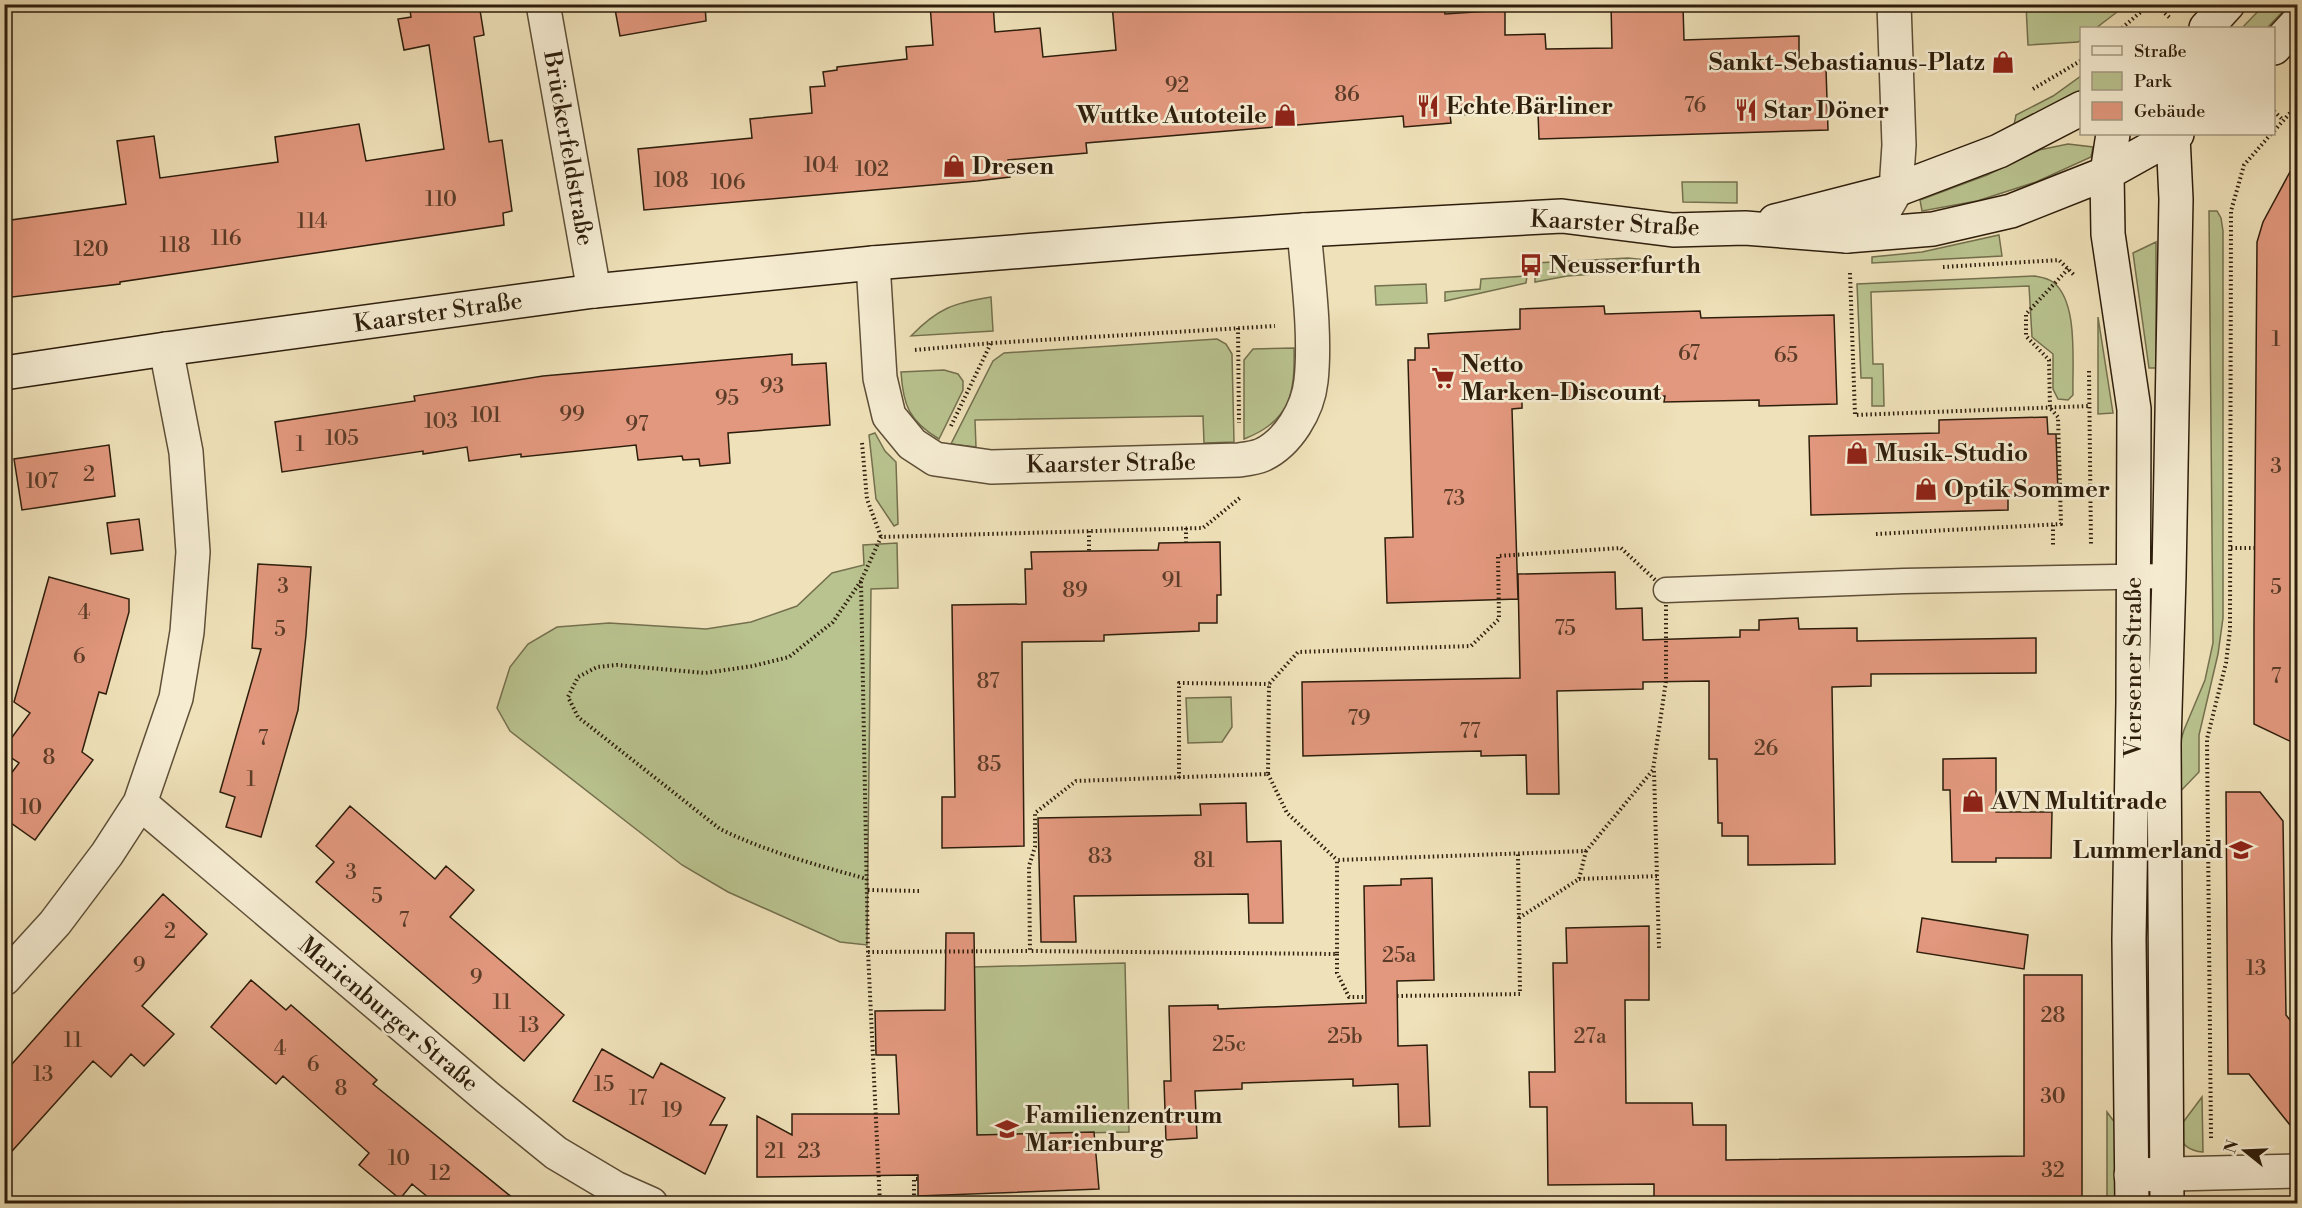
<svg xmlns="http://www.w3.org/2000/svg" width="2302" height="1208" font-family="'Libre Bodoni',serif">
<rect width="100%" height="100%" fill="#efe1b9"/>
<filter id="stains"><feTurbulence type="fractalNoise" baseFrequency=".00333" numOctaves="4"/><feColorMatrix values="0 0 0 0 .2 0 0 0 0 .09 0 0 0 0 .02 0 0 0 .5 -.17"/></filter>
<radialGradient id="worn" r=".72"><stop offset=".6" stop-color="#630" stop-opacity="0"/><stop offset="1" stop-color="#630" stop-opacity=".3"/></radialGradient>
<path fill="#b9c38f" stroke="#74704e" stroke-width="1.5" d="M 2026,5 L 2121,5 L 2121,9 L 2096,28 L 2082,28 L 2081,40 L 2078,42 L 2028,45 Z
M 2264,5 L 2289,5 L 2267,28 L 2242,28 Z
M 2081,76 L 2081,90 L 2013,130 L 2016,115 L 2053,96 Z
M 2068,144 L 2093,147 L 2091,157 L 2036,182 L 1977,201 L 1922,211 L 1920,200 L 1987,175 L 2039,150 Z
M 1682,182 L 1737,182 L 1737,203 L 1683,202 Z
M 2209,211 L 2217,211 L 2221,218 L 2223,231 L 2223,618 L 2218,654 L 2199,735 L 2199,772 L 2173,799 L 2173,766 L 2184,730 L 2205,680 L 2213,643 Z
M 1999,235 L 2002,256 L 1872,263 L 1872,257 L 1922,252 Z
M 2156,242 L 2156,368 L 2149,368 L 2133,253 Z
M 1628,258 L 1665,262 L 1665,269 L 1567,276 L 1535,282 L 1535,263 Z
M 1527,276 L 1526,283 L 1445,301 L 1445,292 L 1480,289 L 1481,279 Z
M 2035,276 C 2041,277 2048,278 2053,282 C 2079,302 2072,364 2073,395 L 2068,400 L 2058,399 L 2053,389 L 2053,354 L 2032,337 L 2029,286 L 1871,292 L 1873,364 L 1883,364 L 1884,406 L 1872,406 L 1872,378 L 1861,378 L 1857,284 Z
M 1426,284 L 1427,303 L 1376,305 L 1375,286 Z
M 991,297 L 993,331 L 911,336 C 938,308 954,303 991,297 Z
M 2098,317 L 2113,413 L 2098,414 Z
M 1217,339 L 1226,344 L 1232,354 L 1234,442 L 1204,443 L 1203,416 L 975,420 L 976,447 L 951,444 L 993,361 L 1004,353 Z
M 1294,348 C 1295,393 1291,421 1244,439 L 1244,360 L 1253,349 Z
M 944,370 L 958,374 L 963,381 L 963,390 L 939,439 C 909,421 903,405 901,372 Z
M 875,433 L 885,451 L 896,462 L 898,524 L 894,526 L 876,499 L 869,435 Z
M 897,543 L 898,588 L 871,589 L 867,945 L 840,942 L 728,892 L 682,865 L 510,731 L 497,708 L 510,667 L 528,644 L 557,627 L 609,623 L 706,629 L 751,622 L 797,606 L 832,573 L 864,565 L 863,545 Z
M 1231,697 L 1232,727 L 1222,742 L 1188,743 L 1186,698 Z
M 1125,963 L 1129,1132 L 977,1135 L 974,967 Z
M 2202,1097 L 2203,1152 C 2188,1151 2183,1144 2175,1133 Z
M 2107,1112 L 2118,1127 L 2119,1193 L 2113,1203 L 2107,1203 Z"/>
<path fill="#e2987e" stroke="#2e1e0c" stroke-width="1.5" d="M 409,4 L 479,4 L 484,35 L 474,37 L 489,142 L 502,140 L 512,211 L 503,213 L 504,225 L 120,282 L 120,284 L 4,298 L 4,221 L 126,204 L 117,141 L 154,136 L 160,178 L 278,162 L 275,137 L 359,124 L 366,161 L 444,149 L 429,45 L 404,50 L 398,19 L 411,17 Z
M 614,4 L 705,4 L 706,21 L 620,36 Z
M 930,4 L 993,4 L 995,32 L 1040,28 L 1043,57 L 1116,50 L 1112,4 L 1444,4 L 1445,14 L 1505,10 L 1505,35 L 1545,34 L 1546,49 L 1612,48 L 1611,4 L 1647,4 L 1647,7 L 1683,6 L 1684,40 L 1799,36 L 1799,68 L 1826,69 L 1828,130 L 1539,139 L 1538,112 L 1450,115 L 1451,123 L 1404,127 L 1403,116 L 1086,143 L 1087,153 L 1008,160 L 1010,177 L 977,181 L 644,210 L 638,149 L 752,138 L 750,119 L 812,113 L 810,87 L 825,86 L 823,72 L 837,70 L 837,67 L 907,59 L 906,47 L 933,45 Z
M 2298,157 L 2298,745 L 2254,724 L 2254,627 L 2257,242 L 2263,222 Z
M 1604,306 L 1605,314 L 1700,311 L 1701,318 L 1834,315 L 1837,404 L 1759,406 L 1759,400 L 1664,402 L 1665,396 L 1644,397 L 1644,394 L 1522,398 L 1522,408 L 1512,409 L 1518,599 L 1387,603 L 1385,538 L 1413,537 L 1408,360 L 1415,360 L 1415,348 L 1429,348 L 1428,334 L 1520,329 L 1520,309 Z
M 792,354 L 792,365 L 826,363 L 830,425 L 728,433 L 730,463 L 700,466 L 699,459 L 683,460 L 682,456 L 638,460 L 636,445 L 521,457 L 521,454 L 469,461 L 467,447 L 423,454 L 423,451 L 282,472 L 275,422 L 415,401 L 414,396 L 543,376 Z
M 2047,417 L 2048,434 L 2056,434 L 2058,494 L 2008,495 L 2008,510 L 1811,515 L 1809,436 L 1939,433 L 1939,420 Z
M 109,445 L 115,496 L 22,510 L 14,459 Z
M 139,519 L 143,550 L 111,554 L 107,523 Z
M 1220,542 L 1221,595 L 1217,595 L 1217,623 L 1199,623 L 1199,631 L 1104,635 L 1104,641 L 1022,642 L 1024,846 L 942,848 L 942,797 L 955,797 L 952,605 L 1026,604 L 1025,569 L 1032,569 L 1031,552 L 1158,550 L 1159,543 Z
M 258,564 L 311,567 L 306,635 L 298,710 L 261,837 L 226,827 L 235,797 L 220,792 L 261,649 L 252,648 Z
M 1615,572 L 1616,609 L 1642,608 L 1643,640 L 1740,637 L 1740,630 L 1759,630 L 1759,620 L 1798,618 L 1799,629 L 1857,628 L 1857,641 L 2036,638 L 2036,673 L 1871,674 L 1871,686 L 1832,687 L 1835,864 L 1748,865 L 1748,836 L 1722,836 L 1722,823 L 1718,823 L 1717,759 L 1709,759 L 1709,681 L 1643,682 L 1643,689 L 1557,691 L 1559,794 L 1527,794 L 1526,755 L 1481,756 L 1481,751 L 1437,752 L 1303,756 L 1302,682 L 1520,678 L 1518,574 Z
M 49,577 L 129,599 L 129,612 L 106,694 L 99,692 L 82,752 L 93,760 L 35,840 L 4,818 L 4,783 L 19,763 L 4,753 L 4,748 L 30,713 L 14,702 Z
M 1996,758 L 1996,812 L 2052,812 L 2051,858 L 1996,858 L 1996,862 L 1952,862 L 1950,790 L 1943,790 L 1943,759 Z
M 2226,792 L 2260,792 L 2283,821 L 2286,1015 L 2298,1030 L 2298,1135 L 2249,1074 L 2228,1074 Z
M 1246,803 L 1247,842 L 1281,841 L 1283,923 L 1249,923 L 1248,894 L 1074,896 L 1076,942 L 1041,942 L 1038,818 L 1201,815 L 1200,804 Z
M 350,806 L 435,879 L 446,866 L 474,890 L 450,917 L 564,1015 L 524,1061 L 316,882 L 334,862 L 316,846 Z
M 1432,878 L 1434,980 L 1397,981 L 1398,1046 L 1427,1045 L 1430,1126 L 1399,1127 L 1398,1084 L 1353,1086 L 1353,1079 L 1242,1083 L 1242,1089 L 1195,1091 L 1197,1138 L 1166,1140 L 1164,1081 L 1171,1081 L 1169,1006 L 1218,1005 L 1218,1009 L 1366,1003 L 1364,886 L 1401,885 L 1401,879 Z
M 163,894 L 207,934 L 142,1006 L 174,1034 L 144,1066 L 131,1054 L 111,1077 L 93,1061 L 4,1160 L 4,1073 Z
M 1922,918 L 2028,935 L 2024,969 L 1917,952 Z
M 1649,926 L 1649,1000 L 1625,1000 L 1626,1103 L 1692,1103 L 1693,1125 L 1726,1125 L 1726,1160 L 2024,1156 L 2024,975 L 2082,975 L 2082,1203 L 1654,1203 L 1654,1184 L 1548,1185 L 1547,1107 L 1530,1107 L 1529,1072 L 1555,1072 L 1553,963 L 1567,963 L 1566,928 Z
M 946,933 L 974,933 L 977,1135 L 1094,1132 L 1099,1189 L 918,1196 L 918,1175 L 757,1177 L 757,1116 L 792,1135 L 792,1114 L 899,1114 L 896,1055 L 876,1055 L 875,1011 L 945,1010 Z
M 251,980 L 286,1010 L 291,1005 L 377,1080 L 373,1084 L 519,1203 L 435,1203 L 412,1184 L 400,1199 L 359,1165 L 369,1153 L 283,1076 L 276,1084 L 211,1027 Z
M 602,1049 L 653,1078 L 661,1063 L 725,1098 L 710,1125 L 727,1125 L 705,1174 L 573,1101 Z"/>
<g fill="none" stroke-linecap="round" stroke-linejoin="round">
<g stroke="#5e4f37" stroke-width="27">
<path id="lane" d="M 1666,590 L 1904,581 L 2169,576"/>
</g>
<g stroke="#5e4f37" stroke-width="36">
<path id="street" d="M 543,4 L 594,291
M 1847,236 L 1881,216 L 1896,190 L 1899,145 L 1894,4
M 873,263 L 880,378 L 889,416 L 912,444 L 935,459 L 991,467 L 1239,460 C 1246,459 1255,458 1262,455 C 1288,443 1308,410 1311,381 C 1316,335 1308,277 1304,230
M 140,803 L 487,1097 L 556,1153 L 615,1188 L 651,1204
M 4,979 L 55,923 L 107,854 L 140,803 L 176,698 L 187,632 L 193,552 L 186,452 L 166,349
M 2131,1175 L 2298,1171"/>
</g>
<g stroke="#2e1e0c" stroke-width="36">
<path id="secondary" d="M 2206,28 L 2228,4
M 2274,48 L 2298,22
M 2113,134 L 2107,173 L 2108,234 L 2134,409 L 2133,702 L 2129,939 L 2132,1204
M 1775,221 L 1896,190 L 1999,151 L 2082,108
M 4,373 L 166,349 L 594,291 L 873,263 L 1162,240 L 1304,230 L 1562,216 L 1673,230 L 1745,228 L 1847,236 L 1933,229 L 2011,211 L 2107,173 L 2177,134
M 2167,1204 L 2164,744 L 2169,576 L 2176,199 L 2173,136 L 2170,134"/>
</g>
<path stroke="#2e1e0c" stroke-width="4" stroke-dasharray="1.5 3" stroke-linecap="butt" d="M 2155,4 L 2170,18
M 2122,28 L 2150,4
M 2033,89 L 2082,60
M 2274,111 L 2283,120
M 2274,131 L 2298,104
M 1943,267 L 2059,260 L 2075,276
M 1850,273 L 1855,415 L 2089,406
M 1238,328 L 1239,423
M 915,350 L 992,343 L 1275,326
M 2089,371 L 2091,546
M 951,426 L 991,343
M 862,443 L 867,499 L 881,537
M 2053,525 L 2053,546
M 1186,528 L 1186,543
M 1089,531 L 1089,552
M 1876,534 L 2061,524 L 2058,417 L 2050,408 L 2049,360 L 2026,336 L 2026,314 L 2069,268
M 1621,548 L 1666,590 L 1666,681 L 1653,770 L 1586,851 L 1337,860 L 1337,954 L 1030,951 L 1029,866 L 1035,847 L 1035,813 L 1076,781 L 1268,774 L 1269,684 L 1298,652 L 1471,646 L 1499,619 L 1498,556 Z
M 2231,548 L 2255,548
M 861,581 L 833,622 L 789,657 L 753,666 L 705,673 L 617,665 L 597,667 L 578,677 L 568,697 L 578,717 L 720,829 C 767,852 817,865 867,879
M 1654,771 L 1659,948
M 1268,774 L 1287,813 L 1337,860
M 1179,778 L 1179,683 L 1269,684
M 1579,879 L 1658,876
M 868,890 L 919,891
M 1519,918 L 1579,879 L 1586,851
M 868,952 L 1030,951
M 1337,954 L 1337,973 L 1349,997 L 1366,997
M 1397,996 L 1520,994 L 1518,854
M 2211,1138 L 2207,739 L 2226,663 L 2230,630 L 2231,211 L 2244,165 L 2271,134
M 880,1204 L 868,952 L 861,581 L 881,537 L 1203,528 L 1241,497
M 914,1204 L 914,1179 L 918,1179"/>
<use href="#lane" stroke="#f5ecd2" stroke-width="24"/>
<use href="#street" stroke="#f5ecd2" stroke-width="33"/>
<use href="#secondary" stroke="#f5ecd2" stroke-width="33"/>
</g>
<defs>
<g id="shop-bare" transform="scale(1.8)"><path d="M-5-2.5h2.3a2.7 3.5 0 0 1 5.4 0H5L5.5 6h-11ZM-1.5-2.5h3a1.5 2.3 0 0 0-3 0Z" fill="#8f2418" stroke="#f5ecd2" stroke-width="2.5" paint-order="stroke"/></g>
<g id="restaurant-bare" transform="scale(1.8)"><path d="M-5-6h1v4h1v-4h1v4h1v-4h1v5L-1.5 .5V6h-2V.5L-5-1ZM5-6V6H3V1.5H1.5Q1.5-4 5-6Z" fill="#8f2418" stroke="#f5ecd2" stroke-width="2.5" paint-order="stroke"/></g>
<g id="bus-bare" transform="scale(1.8)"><path d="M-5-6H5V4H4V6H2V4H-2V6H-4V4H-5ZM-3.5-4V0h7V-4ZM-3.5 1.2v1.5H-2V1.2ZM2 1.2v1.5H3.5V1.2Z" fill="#8f2418" stroke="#f5ecd2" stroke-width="2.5" paint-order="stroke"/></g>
<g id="supermarket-bare" transform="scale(1.8)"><path d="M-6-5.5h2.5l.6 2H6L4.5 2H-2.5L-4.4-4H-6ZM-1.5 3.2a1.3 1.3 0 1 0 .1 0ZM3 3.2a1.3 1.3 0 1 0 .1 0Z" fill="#8f2418" stroke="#f5ecd2" stroke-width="2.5" paint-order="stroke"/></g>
<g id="school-bare" transform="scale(1.8)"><path d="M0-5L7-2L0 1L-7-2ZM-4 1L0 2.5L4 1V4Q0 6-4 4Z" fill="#8f2418" stroke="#f5ecd2" stroke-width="2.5" paint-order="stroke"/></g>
</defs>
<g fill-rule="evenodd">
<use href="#shop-bare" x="2003" y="62"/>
<use href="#restaurant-bare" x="1428" y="106"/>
<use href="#restaurant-bare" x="1746" y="110"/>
<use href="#shop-bare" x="1285" y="115"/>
<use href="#shop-bare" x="954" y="166"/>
<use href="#bus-bare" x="1531" y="265"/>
<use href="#supermarket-bare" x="1443" y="378"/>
<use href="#shop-bare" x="1857" y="453"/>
<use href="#shop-bare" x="1926" y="489"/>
<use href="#shop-bare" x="1973" y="801"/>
<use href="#school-bare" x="2241" y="850"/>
<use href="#school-bare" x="1007" y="1129"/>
</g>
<g text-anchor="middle" stroke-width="5" stroke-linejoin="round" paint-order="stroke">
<g font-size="21" fill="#5b3c28">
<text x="1177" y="92">92</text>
<text x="1347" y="101">86</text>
<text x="1695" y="112">76</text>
<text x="821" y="172">104</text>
<text x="872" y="176">102</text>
<text x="671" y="187">108</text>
<text x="728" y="189">106</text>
<text x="441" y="206">110</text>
<text x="312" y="228">114</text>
<text x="226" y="245">116</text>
<text x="175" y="252">118</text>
<text x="91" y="256">120</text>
<text x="2276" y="346">1</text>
<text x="1689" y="360">67</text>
<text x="1786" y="362">65</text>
<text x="772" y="393">93</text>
<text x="727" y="405">95</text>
<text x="572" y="421">99</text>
<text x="486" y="422">101</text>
<text x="441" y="428">103</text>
<text x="637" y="431">97</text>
<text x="342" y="445">105</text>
<text x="300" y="451">1</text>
<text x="2276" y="473">3</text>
<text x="89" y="481">2</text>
<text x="42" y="488">107</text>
<text x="1454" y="505">73</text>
<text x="1172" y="587">91</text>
<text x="283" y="593">3</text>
<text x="2276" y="594">5</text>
<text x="1075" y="597">89</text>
<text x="84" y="619">4</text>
<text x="1565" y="635">75</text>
<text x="280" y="636">5</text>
<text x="79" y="663">6</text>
<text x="2276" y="683">7</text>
<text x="988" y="688">87</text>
<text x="1359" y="725">79</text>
<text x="1470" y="738">77</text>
<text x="263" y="745">7</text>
<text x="1766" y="755">26</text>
<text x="49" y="764">8</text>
<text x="989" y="771">85</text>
<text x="251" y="786">1</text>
<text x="31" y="814">10</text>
<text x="1100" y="863">83</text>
<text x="1204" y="867">81</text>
<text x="351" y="879">3</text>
<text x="377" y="903">5</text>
<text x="404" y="927">7</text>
<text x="170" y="938">2</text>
<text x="1399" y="962">25a</text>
<text x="139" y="972">9</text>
<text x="2256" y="975">13</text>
<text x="476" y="984">9</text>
<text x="502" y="1009">11</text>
<text x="2053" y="1022">28</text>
<text x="529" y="1032">13</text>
<text x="1345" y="1043">25b</text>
<text x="1590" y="1043">27a</text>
<text x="73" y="1047">11</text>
<text x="1229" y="1051">25c</text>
<text x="280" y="1055">4</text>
<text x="313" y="1071">6</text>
<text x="43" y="1081">13</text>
<text x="604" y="1091">15</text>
<text x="341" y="1095">8</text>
<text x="2053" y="1103">30</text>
<text x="638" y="1105">17</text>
<text x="672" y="1117">19</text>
<text x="775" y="1158">21</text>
<text x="809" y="1158">23</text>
<text x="399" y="1165">10</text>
<text x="2053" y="1177">32</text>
<text x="440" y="1180">12</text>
</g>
<g font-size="24" font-weight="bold" fill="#2e1e0c" stroke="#f5ecd2" text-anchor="start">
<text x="1985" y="70" text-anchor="end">Sankt-Sebastianus-Platz</text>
<text x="1446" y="114">Echte Bärliner</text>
<text x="1764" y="118">Star Döner</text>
<text x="1267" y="123" text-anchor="end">Wuttke Autoteile</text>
<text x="972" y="174">Dresen</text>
<text x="1549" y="273">Neusserfurth</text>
<text x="1461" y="372">Netto<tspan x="1461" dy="28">Marken-Discount</tspan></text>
<text x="1875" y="461">Musik-Studio</text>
<text x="1944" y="497">Optik Sommer</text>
<text x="1991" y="809">AVN Multitrade</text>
<text x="2223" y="858" text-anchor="end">Lummerland</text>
<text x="1025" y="1123">Familienzentrum<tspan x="1025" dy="28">Marienburg</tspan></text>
</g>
<g font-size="24" fill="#2e1e0c" stroke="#f5ecd2">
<text transform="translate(569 148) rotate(80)" y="8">Brückerfeldstraße</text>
<text transform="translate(1615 223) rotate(3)" y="8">Kaarster Straße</text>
<text transform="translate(438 312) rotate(-8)" y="8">Kaarster Straße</text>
<text transform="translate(1111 463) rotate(-1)" y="8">Kaarster Straße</text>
<text transform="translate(2133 667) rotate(-90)" y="8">Viersener Straße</text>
<text transform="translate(389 1014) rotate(40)" y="8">Marienburger Straße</text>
</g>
</g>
<rect width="2302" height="1208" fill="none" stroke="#efe1b9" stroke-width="24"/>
<rect x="6" y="6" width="2290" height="1196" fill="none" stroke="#2e1e0c" stroke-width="3"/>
<rect x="12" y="12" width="2278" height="1184" fill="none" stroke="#2e1e0c" stroke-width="1.5"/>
<rect x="2080" y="27" width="195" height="108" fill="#f5ecd2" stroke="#a59a83" stroke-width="1.5"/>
<rect x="2092" y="46" width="30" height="9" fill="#f5ecd2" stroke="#a59a83" stroke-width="1.5"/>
<text x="2134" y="57" font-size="18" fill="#2e1e0c">Straße</text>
<rect x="2092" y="72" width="30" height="18" fill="#b9c38f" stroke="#a59a83" stroke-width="1.5"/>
<text x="2134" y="87" font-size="18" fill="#2e1e0c">Park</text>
<rect x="2092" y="102" width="30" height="18" fill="#e2987e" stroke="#a59a83" stroke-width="1.5"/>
<text x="2134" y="117" font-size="18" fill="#2e1e0c">Gebäude</text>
<g transform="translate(2245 1151) rotate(288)" stroke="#f5ecd2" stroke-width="4.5" paint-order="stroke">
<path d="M0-4.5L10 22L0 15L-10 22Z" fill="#2e1e0c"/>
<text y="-9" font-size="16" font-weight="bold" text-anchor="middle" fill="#2e1e0c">N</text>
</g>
<rect width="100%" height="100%" filter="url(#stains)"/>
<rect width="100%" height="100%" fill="url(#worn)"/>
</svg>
